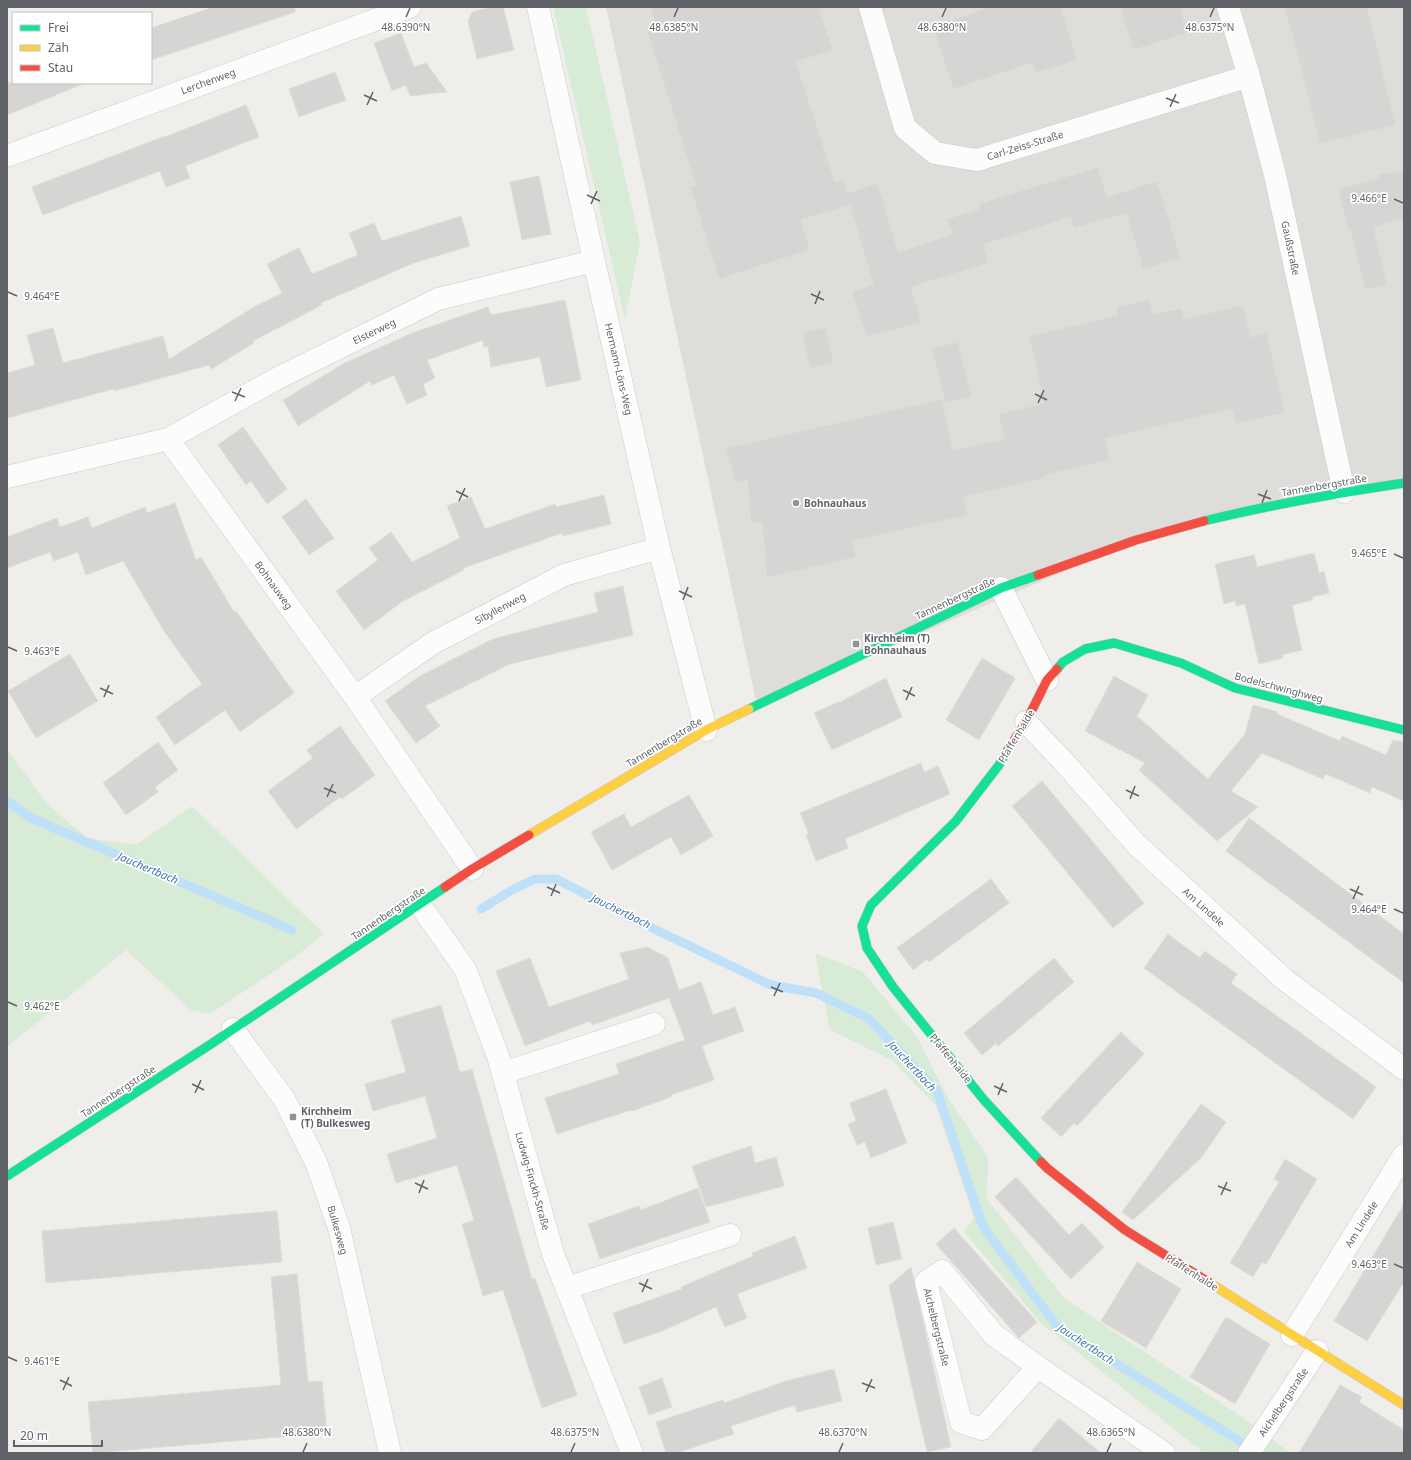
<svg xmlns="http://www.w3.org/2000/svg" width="1411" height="1460" font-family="'Noto Sans',sans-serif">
<rect width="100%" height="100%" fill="#efeeea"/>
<path fill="#dfddda" d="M 606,7 L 1404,7 L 1404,483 L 1136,540 L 757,705 Z"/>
<path fill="#d8ebd6" d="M 553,7 L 586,7 L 640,242 L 625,320 Z
M 7,749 L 46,803 L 87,838 L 136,845 L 192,806 L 324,934 L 291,960 L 210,1014 L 191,1010 L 126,950 L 7,1047 Z
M 815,953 L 863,972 L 917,1037 L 948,1098 L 988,1157 L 987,1199 L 1064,1298 L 1240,1416 L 1291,1453 L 1204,1453 L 1041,1323 L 964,1232 L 974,1218 L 936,1106 L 893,1061 L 830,1030 Z"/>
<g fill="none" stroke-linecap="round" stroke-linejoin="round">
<path stroke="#bfe0f9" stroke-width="9" d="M 7,801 L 31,818 L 292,930
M 481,909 L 512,890 L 535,879 L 556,879 L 642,923 L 771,985 L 816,993 L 868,1018 L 937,1091 L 983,1227 L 1057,1326 L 1252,1449"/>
</g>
<path fill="#d6d5d3" stroke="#deddd9" d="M 214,7 L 295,7 L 295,12 L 151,60 L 151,28 Z
M 492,7 L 503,7 L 514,50 L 477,59 L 468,21 L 472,12 Z
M 650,7 L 819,7 L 833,50 L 796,62 L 835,182 L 843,180 L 847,193 L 878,183 L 898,252 L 952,234 L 947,219 L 979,209 L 978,204 L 1098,167 L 1107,197 L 1157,181 L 1181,258 L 1143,269 L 1126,214 L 1074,228 L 1071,217 L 983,245 L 989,263 L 911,287 L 922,323 L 866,337 L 852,291 L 873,285 L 850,205 L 801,220 L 810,250 L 719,279 L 690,187 L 696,186 L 646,27 L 655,24 Z
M 990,7 L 1061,7 L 1077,60 L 1035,73 L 1032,63 L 953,89 L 933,26 Z
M 1120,7 L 1180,7 L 1188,33 L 1133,50 Z
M 1284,7 L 1367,7 L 1396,125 L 1320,144 L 1295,44 Z
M 401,33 L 414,67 L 426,63 L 447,92 L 410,96 L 406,85 L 392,91 L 374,43 Z
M 335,72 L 346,100 L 299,117 L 289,89 Z
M 7,83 L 83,83 L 83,84 L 7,115 Z
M 246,105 L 259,137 L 185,166 L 190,178 L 166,187 L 160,171 L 43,215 L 32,187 L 165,136 L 165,137 Z
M 1404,169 L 1404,219 L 1374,227 L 1387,285 L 1365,290 L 1350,229 L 1348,229 L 1338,189 L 1378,178 L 1378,175 Z
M 539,176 L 551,234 L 522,240 L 510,182 Z
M 461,216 L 470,246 L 414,263 L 321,303 L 322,305 L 253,341 L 254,343 L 211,369 L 209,365 L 114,391 L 113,389 L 7,418 L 7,373 L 35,365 L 27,335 L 53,328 L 63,363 L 163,336 L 169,359 L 256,306 L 282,293 L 267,264 L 290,252 L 299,248 L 312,274 L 358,255 L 349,233 L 374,223 L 382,241 Z
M 1149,299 L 1153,314 L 1182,308 L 1184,319 L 1243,305 L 1250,337 L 1267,333 L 1285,413 L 1236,424 L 1232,409 L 1105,439 L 1110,460 L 1045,475 L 1046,478 L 964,497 L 968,515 L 853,541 L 856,557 L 767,578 L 762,522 L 751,523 L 747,480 L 735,483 L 726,448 L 942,399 L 953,450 L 1004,439 L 998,414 L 1044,403 L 1029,336 L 1118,315 L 1116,307 Z
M 565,300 L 581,380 L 546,387 L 540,357 L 491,367 L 488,346 L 484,347 L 483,340 L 427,360 L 435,378 L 423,384 L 427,395 L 407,404 L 394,375 L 372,385 L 370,381 L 298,426 L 283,400 L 343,364 L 412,333 L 488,307 L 491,315 Z
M 826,327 L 834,363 L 810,369 L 802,333 Z
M 958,342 L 972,397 L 945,403 L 932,348 Z
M 243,427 L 287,489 L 267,504 L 251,481 L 246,485 L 218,445 Z
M 604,495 L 611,524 L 563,536 L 562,533 L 463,568 L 464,570 L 403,601 L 364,630 L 336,591 L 378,560 L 369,548 L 391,532 L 412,562 L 460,538 L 447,506 L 471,497 L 485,529 L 555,504 L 556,507 Z
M 306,499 L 334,538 L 309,555 L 282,517 Z
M 175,503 L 196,560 L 201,557 L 234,612 L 236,611 L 294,693 L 240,732 L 225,710 L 175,745 L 156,717 L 202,684 L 164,631 L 123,561 L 86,575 L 78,552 L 54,561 L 50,552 L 7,568 L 7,537 L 57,518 L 60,527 L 88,517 L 92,528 L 145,507 L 147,513 Z
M 1314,553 L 1319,573 L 1324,571 L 1329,593 L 1312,597 L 1313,600 L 1292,605 L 1302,650 L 1282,655 L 1283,658 L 1259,664 L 1245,604 L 1236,606 L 1235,601 L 1224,604 L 1215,564 L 1254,555 L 1257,567 Z
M 623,586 L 633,635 L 510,664 L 425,706 L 440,726 L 416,743 L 385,701 L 420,676 L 493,639 L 598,612 L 594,593 Z
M 70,654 L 98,701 L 36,738 L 8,691 Z
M 982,658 L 1015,678 L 979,740 L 946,720 Z
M 1114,676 L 1148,695 L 1137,716 L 1208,779 L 1245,734 L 1253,705 L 1278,712 L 1277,714 L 1340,741 L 1342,736 L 1386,755 L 1393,740 L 1404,742 L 1404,801 L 1372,787 L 1370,793 L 1326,774 L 1323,779 L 1262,753 L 1231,791 L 1258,807 L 1217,841 L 1139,770 L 1145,763 L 1085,731 Z
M 886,678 L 902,717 L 832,750 L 814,713 L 838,702 L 838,703 Z
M 340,726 L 375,775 L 342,799 L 340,797 L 296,829 L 268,791 L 313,758 L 307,750 Z
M 158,742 L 178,770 L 155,787 L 158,792 L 126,815 L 103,783 Z
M 921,763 L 924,772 L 938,766 L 950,794 L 845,839 L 848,848 L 816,861 L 806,835 L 809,834 L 800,813 Z
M 1042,781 L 1144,903 L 1113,928 L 1012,806 Z
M 689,795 L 713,836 L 681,855 L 671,837 L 612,870 L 591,832 L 624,814 L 631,827 Z
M 1249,818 L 1404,934 L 1404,983 L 1226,851 Z
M 991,879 L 1009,903 L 929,962 L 927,959 L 913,970 L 897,948 Z
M 1168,934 L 1200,958 L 1205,951 L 1237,974 L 1231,983 L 1376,1087 L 1353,1119 L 1144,968 Z
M 647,947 L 668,958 L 679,990 L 701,982 L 713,1015 L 735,1007 L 744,1031 L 702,1046 L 714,1080 L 671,1095 L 671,1097 L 632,1111 L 631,1110 L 557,1134 L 545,1098 L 619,1074 L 616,1064 L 685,1040 L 669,998 L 592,1025 L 590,1021 L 525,1046 L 496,971 L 530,958 L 549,1007 L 629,979 L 620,953 Z
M 1054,958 L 1074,982 L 998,1046 L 996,1043 L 982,1055 L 964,1033 Z
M 441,1005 L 460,1072 L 472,1069 L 532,1279 L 535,1278 L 577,1395 L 542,1408 L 503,1290 L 483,1296 L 462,1224 L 474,1220 L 457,1165 L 396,1183 L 387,1154 L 437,1138 L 425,1096 L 373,1111 L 365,1084 L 406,1072 L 391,1020 Z
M 1121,1032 L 1144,1054 L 1077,1126 L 1074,1123 L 1061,1137 L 1041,1118 Z
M 886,1089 L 907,1143 L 871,1158 L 865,1142 L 857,1145 L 848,1124 L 856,1121 L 850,1103 Z
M 1201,1104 L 1226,1122 L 1201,1158 L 1133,1220 L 1122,1212 Z
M 751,1146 L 755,1163 L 776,1157 L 784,1186 L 706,1207 L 692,1166 Z
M 1285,1159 L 1317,1179 L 1266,1264 L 1262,1262 L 1253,1277 L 1230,1263 L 1279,1182 L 1274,1179 Z
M 1016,1177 L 1069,1235 L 1082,1223 L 1104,1247 L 1071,1279 L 995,1197 Z
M 698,1188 L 710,1222 L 600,1259 L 588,1224 L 639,1206 L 641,1210 Z
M 1404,1204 L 1404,1282 L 1367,1341 L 1334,1321 Z
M 277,1211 L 282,1262 L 46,1283 L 42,1231 Z
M 893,1222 L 902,1259 L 876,1265 L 868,1228 Z
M 954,1228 L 1037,1322 L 1019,1338 L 936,1244 Z
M 795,1236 L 807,1268 L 737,1294 L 747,1318 L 725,1327 L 716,1307 L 662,1331 L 624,1344 L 613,1313 L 682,1289 L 681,1287 L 753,1256 L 752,1253 Z
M 1137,1262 L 1181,1289 L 1146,1348 L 1101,1321 Z
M 911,1267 L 951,1447 L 927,1452 L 889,1286 Z
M 297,1274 L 308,1382 L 322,1381 L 327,1433 L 93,1453 L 88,1402 L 281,1385 L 271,1277 Z
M 1226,1317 L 1270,1344 L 1235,1404 L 1190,1377 Z
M 834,1369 L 842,1401 L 797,1412 L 795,1405 L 731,1426 L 734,1434 L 677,1453 L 666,1453 L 656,1422 L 723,1400 L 724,1403 L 786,1381 Z
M 662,1378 L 672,1407 L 649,1415 L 639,1387 Z
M 1340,1385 L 1362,1397 L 1359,1402 L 1404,1430 L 1404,1453 L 1299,1453 Z
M 1059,1418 L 1101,1453 L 1030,1453 Z"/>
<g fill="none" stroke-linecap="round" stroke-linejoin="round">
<g stroke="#cbcccc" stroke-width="23">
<path id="street" d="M 538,7 L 594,261 L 659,548 L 706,730
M 870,7 L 905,128 L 935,153 L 977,160 L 1249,76
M 1228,7 L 1249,76 L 1275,175 L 1344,492
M 7,156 L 410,7
M 168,439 L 278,378 L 438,299 L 594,261
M 7,477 L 168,439 L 355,697 L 472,869
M 1001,588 L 1047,680
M 355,697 L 433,643 L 564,575 L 659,548
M 1026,722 L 1063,761 L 1137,845 L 1285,980 L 1404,1069
M 420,905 L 465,969 L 498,1056 L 553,1254 L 632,1453
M 233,1029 L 284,1099 L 316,1162 L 339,1228 L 390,1453
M 503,1073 L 654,1024
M 567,1288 L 730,1235
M 1292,1335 L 1404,1155
M 1038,1367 L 982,1429 L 961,1422 L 926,1282 L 942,1271 L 994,1335 L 1038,1367 L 1164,1453
M 1249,1453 L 1317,1351"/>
</g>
<g stroke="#cacacb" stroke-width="10">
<path id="fast" d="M 1204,521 C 1270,505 1337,493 1404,483
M 1057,669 L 1063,662 L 1085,649 L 1114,643 L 1181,663 L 1235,688 L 1404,730
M 749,709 L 1001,588 L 1038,575
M 1009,748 L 999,765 L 956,821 L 871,905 L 862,926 L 867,948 L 893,987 L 984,1100 L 1041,1162
M 7,1176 L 211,1044 L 445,887"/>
</g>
<g stroke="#cacacb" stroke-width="10">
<path id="slow" d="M 529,835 L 706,730 L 749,709
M 1210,1283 L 1404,1405"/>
</g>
<g stroke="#cacacb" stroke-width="10">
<path id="jam" d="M 1038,575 L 1136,540 L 1204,521
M 1009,748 L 1026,722 L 1047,680 L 1057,669
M 445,887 L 472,869 L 529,835
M 1041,1162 L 1047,1168 L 1125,1230 L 1210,1283"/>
</g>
<use href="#street" stroke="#fdfcfc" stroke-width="22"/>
<use href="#fast" stroke="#16e098" stroke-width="9"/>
<use href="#slow" stroke="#ffcf43" stroke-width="9"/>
<use href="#jam" stroke="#f24e42" stroke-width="9"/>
</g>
<path fill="none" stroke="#5f6368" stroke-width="1.5" d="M 406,17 L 410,8M 674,17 L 678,8M 942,17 L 946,8M 1210,17 L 1214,8M 364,95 L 377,101M 1166,98 L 1179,103M 367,105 L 373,92M 1170,107 L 1176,94M 587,195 L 600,201M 1394,199 L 1403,203M 591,204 L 597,191M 8,292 L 17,296M 811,294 L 824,300M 815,304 L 820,291M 232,392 L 245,397M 1035,394 L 1047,400M 235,401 L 241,388M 1038,403 L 1044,390M 456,491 L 468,497M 1258,494 L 1271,499M 459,501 L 465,488M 1262,503 L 1267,490M 1394,554 L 1403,558M 679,591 L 692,597M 683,600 L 688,587M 8,647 L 17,651M 100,688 L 113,694M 903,690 L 915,696M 104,697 L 109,685M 906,700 L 912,687M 324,788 L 336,793M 1126,790 L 1139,796M 327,797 L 333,784M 1130,799 L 1135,786M 547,887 L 560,893M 1350,889 L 1363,895M 551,896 L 556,884M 1353,899 L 1359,886M 1394,909 L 1403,913M 771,987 L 783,992M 774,996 L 780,983M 8,1002 L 17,1006M 192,1084 L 204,1090M 994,1086 L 1007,1092M 195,1093 L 201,1080M 998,1095 L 1003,1083M 415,1183 L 428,1189M 1218,1186 L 1231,1191M 419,1193 L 424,1180M 1221,1195 L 1227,1182M 1394,1264 L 1403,1268M 639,1283 L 652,1289M 642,1292 L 648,1279M 8,1357 L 17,1361M 60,1380 L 72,1386M 862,1383 L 875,1388M 63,1390 L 69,1377M 866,1392 L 872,1379M 303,1452 L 307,1443M 571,1452 L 575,1443M 839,1452 L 843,1443M 1107,1452 L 1111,1443"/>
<g fill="#919496" stroke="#fff" stroke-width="1.5">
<circle cx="796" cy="503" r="4"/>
<rect x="852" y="640" width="8" height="8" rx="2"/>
<rect x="289" y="1113" width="8" height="8" rx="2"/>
</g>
<g text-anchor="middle" stroke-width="3.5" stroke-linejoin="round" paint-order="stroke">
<g font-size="10" fill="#5f6368" stroke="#fff">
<text transform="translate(208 81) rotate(-20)" y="4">Lerchenweg</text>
<text transform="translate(1025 145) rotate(-17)" y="4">Carl-Zeiss-Straße</text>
<text transform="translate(1291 248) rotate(78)" y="4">Gaußstraße</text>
<text transform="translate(374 331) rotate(-26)" y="4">Elsterweg</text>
<text transform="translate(619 369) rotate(77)" y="4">Hermann-Löns-Weg</text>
<text transform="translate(1324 485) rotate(-10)" y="4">Tannenbergstraße</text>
<text transform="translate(274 585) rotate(54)" y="4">Bohnauweg</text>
<text transform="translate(955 598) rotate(-25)" y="4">Tannenbergstraße</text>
<text transform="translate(500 608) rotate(-28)" y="4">Sibyllenweg</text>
<text transform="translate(1279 687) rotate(15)" y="4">Bodelschwinghweg</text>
<text transform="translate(1016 736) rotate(-59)" y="4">Pfaffenhalde</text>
<text transform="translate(664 742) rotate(-31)" y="4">Tannenbergstraße</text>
<text transform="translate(1204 907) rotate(42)" y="4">Am Lindele</text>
<text transform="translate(388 913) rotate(-34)" y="4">Tannenbergstraße</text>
<text transform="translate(951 1058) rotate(51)" y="4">Pfaffenhalde</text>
<text transform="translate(118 1091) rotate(-33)" y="4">Tannenbergstraße</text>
<text transform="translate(533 1181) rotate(74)" y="4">Ludwig-Finckh-Straße</text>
<text transform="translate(1361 1224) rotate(-58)" y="4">Am Lindele</text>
<text transform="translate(338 1230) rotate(74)" y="4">Bulkesweg</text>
<text transform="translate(1192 1272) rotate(32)" y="4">Pfaffenhalde</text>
<text transform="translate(937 1327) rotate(76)" y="4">Aichelbergstraße</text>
<text transform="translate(1283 1402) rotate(-56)" y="4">Aichelbergstraße</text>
</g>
<g font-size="10" font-weight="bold" fill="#5f6368" stroke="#fff" text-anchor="start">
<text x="804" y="507">Bohnauhaus</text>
<text x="864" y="642">Kirchheim (T)<tspan x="864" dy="12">Bohnauhaus</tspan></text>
<text x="301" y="1115">Kirchheim<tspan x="301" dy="12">(T) Bulkesweg</tspan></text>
</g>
<g font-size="11" font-style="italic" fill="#4174aa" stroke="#fff">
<text transform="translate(148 868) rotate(23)" y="4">Jauchertbach</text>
<text transform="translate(621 911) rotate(26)" y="4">Jauchertbach</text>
<text transform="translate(912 1066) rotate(47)" y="4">Jauchertbach</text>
<text transform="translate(1086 1344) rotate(33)" y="4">Jauchertbach</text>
</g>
</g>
<g font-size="10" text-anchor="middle" fill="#5f6368" stroke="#fff" stroke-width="3.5" stroke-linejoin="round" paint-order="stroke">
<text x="406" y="31">48.6390°N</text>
<text x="674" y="31">48.6385°N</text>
<text x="942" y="31">48.6380°N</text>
<text x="1210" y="31">48.6375°N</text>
<text x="1369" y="202">9.466°E</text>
<text x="42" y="300">9.464°E</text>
<text x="1369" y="557">9.465°E</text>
<text x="42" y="655">9.463°E</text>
<text x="1369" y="913">9.464°E</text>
<text x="42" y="1010">9.462°E</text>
<text x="1369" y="1268">9.463°E</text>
<text x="42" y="1365">9.461°E</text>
<text x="307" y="1436">48.6380°N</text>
<text x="575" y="1436">48.6375°N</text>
<text x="843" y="1436">48.6370°N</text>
<text x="1111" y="1436">48.6365°N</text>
</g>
<rect width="1411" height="1460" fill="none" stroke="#5f6368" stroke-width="16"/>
<rect x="12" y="12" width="140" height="72" fill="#ffffff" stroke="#bfc1c3"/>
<rect x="20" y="25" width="20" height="6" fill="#16e098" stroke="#bfc1c3"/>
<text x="48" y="32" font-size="12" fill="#5f6368">Frei</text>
<rect x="20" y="45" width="20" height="6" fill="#ffcf43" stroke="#bfc1c3"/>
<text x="48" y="52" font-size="12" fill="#5f6368">Zäh</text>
<rect x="20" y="65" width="20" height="6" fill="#f24e42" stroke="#bfc1c3"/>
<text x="48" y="72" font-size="12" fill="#5f6368">Stau</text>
<path d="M14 1440v6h88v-6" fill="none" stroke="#5f6368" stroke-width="2"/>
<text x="20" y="1440" font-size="12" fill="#5f6368" stroke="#ffffff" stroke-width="3" paint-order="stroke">20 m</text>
</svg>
